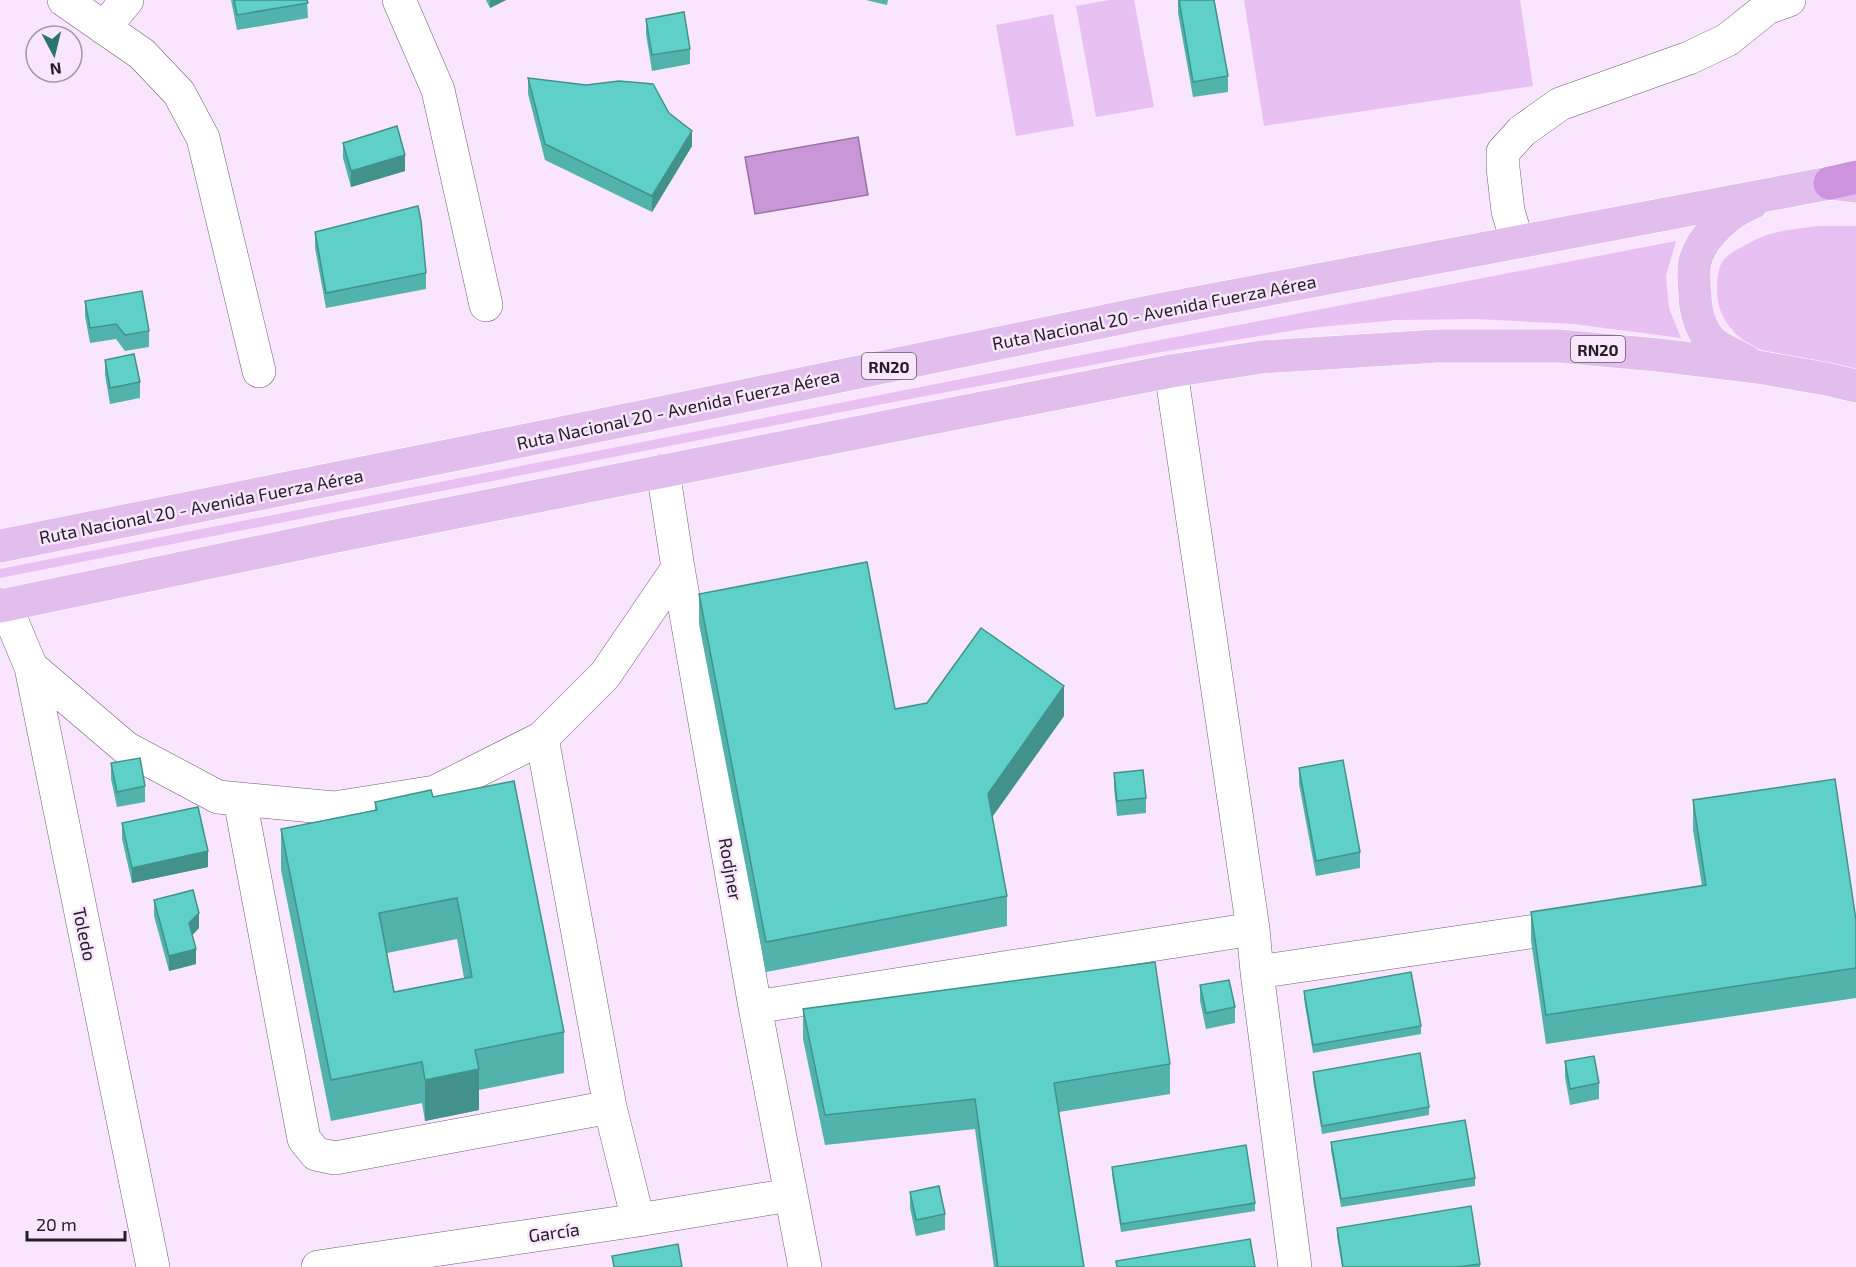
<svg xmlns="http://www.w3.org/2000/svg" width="1856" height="1267" font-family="'Exo 2',sans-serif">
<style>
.green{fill:#e6c1f1}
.water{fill:#c997d7;stroke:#9772a2;stroke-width:1.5}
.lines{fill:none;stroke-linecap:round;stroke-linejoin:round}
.minor-casing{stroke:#6d5d71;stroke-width:34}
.major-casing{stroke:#fff;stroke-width:34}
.highway-casing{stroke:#fff;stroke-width:34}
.minor{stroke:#fff;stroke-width:33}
.major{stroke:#e2beec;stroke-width:33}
.highway{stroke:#ce93df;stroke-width:33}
.wall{fill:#51b3ab;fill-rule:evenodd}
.shaded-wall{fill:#42928b}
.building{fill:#5ed0c7;stroke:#42928b;stroke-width:1.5;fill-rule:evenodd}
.labels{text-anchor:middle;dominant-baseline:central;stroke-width:5;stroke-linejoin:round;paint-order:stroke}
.shield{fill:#f9e6fe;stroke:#635966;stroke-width:1.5}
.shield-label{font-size:16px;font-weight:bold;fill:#231d25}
.street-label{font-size:18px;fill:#231d25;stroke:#f9e6fe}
</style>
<rect width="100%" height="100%" fill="#f9e6fe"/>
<!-- green -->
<path class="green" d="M1109,0H1134L1154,107L1096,117L1076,6Z
M1244,0H1520L1533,86L1264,126Z
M1053,14L1074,126L1016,136L996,25Z
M1818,226H1856V371C1825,365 1771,359 1746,342C1730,331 1718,314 1717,293C1717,283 1717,271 1722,262C1726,256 1734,251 1740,248C1768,231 1786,230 1818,226Z
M1676,241L1666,276L1669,308L1681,338L1574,324L1476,319L1397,320L1309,328L1161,352L867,407L0,578V569L1087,354Z"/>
<!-- water -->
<path class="water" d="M858,137L868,195L755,214L745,157Z"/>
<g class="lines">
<!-- minor casing -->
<g class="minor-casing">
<path id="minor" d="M64,0L142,54L179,93L203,138L259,371
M399,0L438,90L486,305
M104,28L127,0
M1517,241L1508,211L1503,168V152L1522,131L1560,104L1689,58L1727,40L1767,8L1789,0
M1171,371L1253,929L1257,972L1295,1267
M663,471L678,568L755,1007L805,1267
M5,605L31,667L153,1267
M31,667L126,748L218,797L334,808L435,792L542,738L605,675L678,568
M542,738L610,1107L638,1220
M240,800L304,1139L316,1154L335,1158L610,1107
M1257,972L1536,931
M755,1007L1253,929
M318,1267L638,1220L790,1195"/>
</g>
<!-- major casing -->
<g class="major-casing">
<path id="major" d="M1747,362C1736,355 1720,350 1711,341C1700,328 1695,310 1695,294C1694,284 1693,271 1695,261C1702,236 1729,212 1752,203
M0,546L646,416L1159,310L1830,183L1856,186
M0,606L336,536L916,421L1171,371L1262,357L1438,346H1558L1658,355L1758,367L1826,379L1856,386"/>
</g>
<!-- highway casing -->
<g class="highway-casing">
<path id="highway" d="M1830,183L1856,177"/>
</g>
<!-- minor -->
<use href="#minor" class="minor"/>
<!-- major -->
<use href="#major" class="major"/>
<!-- highway -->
<use href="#highway" class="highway"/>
</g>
<!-- wall -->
<path class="wall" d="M231,0H307L308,18L237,30Z
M486,0H506L490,8Z
M866,0H888L887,5Z
M1178,0L1228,76V92L1193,97L1178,13Z
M646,19L690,49V64L652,71L646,34Z
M528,78L586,85L669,113L692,146L652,212L545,160L528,94Z
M343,143L405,171L351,187L343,158Z
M315,232L426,273V289L326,308L315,248Z
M85,301L149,331V347L125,351L116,339L90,343L85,316Z
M105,360L140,382V398L110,404L105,375Z
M699,594L895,709L1064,716L992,817L1007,896V926L766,972L699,624Z
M111,763L145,786V802L117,807L111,779Z
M1299,768L1360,852V868L1316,876L1299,784Z
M1114,773L1146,798V813L1117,816L1114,788Z
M433,797L564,1032V1073L479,1090V1110L425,1121L422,1103L331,1121L281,870V829L375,810V802ZM457,939L464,978L394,992L387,953Z
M1693,800L1856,920V998L1546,1044L1531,941V912L1702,886L1693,830Z
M122,823L208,867L132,883L122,839Z
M154,900L199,928L192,935L196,964L169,971L154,916Z
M1200,985L1235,1007V1023L1206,1029L1200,1001Z
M1304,991L1421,1026V1034L1313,1053L1304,999Z
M803,1009L1170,1064V1094L1059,1112L1084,1267H994L975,1129L825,1145L803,1039Z
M1565,1061L1599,1083V1099L1570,1105L1565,1077Z
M1313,1072L1429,1107V1115L1322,1134L1313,1080Z
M1331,1142L1475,1178V1186L1341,1207L1331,1150Z
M1112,1167L1255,1203V1211L1121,1232L1112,1175Z
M910,1192L945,1214V1230L916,1236L910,1208Z
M1337,1228L1480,1264V1267H1342L1337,1236Z"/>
<!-- shaded-wall -->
<path class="shaded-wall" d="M490,0H506L490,8Z
M692,131V146L652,212V196Z
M405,155V171L351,187V171Z
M1064,686V716L988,823V794Z
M208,851V867L132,883V868Z
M199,913V928L189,939V923Z
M196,949V964L169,971V956Z
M479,1069V1110L425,1121V1080Z"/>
<!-- building -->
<path class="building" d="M234,0H307L308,3L237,15Z
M1179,0H1214L1228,76L1193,82Z
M684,12L690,49L652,55L646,19Z
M528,78L586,85L619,81L653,84L669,113L692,131L652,196L545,144Z
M397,126L405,155L351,171L343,143Z
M418,206L421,221L426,273L326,293L315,232Z
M142,291L149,331L125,335L116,324L90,328L85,301Z
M134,354L140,382L110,388L105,360Z
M867,562L895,709L927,703L981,628L1064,686L988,794L1007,896L766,942L699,594Z
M140,758L145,786L117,792L111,763Z
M1343,760L1360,852L1316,861L1299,768Z
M1143,770L1146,798L1117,801L1114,773Z
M1835,779L1856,920V968L1546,1015L1531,912L1706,885L1693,800Z
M514,781L564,1032L475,1050L479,1069L425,1080L422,1062L331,1080L281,829L377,810L375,802L431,790L433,797ZM457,898L472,977L394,992L379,913Z
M198,807L208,851L132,868L122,823Z
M193,890L199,913L189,923L196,949L169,956L154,900Z
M1155,962L1170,1064L1054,1083L1084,1267H998L975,1099L825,1115L803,1009Z
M1411,972L1421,1026L1313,1045L1304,991Z
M1229,980L1235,1007L1206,1013L1200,985Z
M1420,1053L1429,1107L1322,1126L1313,1072Z
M1594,1056L1599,1083L1570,1089L1565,1061Z
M1465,1120L1475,1178L1341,1199L1331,1142Z
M1246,1145L1255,1203L1121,1224L1112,1167Z
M939,1186L945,1214L916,1220L910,1192Z
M1471,1206L1480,1264L1458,1267H1343L1337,1228Z
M1250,1239L1255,1267H1117L1116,1261Z
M678,1244L682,1267H614L612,1256Z"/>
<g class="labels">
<!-- shield labels -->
<g class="shield">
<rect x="1571" y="336" width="54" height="26" rx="4.5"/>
<rect x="862" y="353" width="54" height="26" rx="4.5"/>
</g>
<g class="shield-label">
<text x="1598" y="349">RN20</text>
<text x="889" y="366">RN20</text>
</g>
<!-- street labels -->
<g class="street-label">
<text transform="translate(1154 312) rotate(-11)">Ruta Nacional 20 - Avenida Fuerza Aérea</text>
<text transform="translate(678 409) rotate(-12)">Ruta Nacional 20 - Avenida Fuerza Aérea</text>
<text transform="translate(201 506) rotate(-11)">Ruta Nacional 20 - Avenida Fuerza Aérea</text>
<text transform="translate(731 869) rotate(80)">Rodjner</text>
<text transform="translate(85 934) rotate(78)">Toledo</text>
<text transform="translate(554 1232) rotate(-8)">García</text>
</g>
</g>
<!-- north arrow -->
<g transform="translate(54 54) rotate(173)"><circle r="28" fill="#f9e6fe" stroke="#a396a7" stroke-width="1.5"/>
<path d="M0-4.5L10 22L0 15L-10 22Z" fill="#2c746f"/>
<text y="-9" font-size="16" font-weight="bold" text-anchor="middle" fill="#231d25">N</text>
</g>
<!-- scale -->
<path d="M27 1231v9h98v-9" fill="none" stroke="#231d25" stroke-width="3"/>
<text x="36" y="1231" font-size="18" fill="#231d25" stroke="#f9e6fe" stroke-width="4.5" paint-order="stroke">20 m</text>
</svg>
